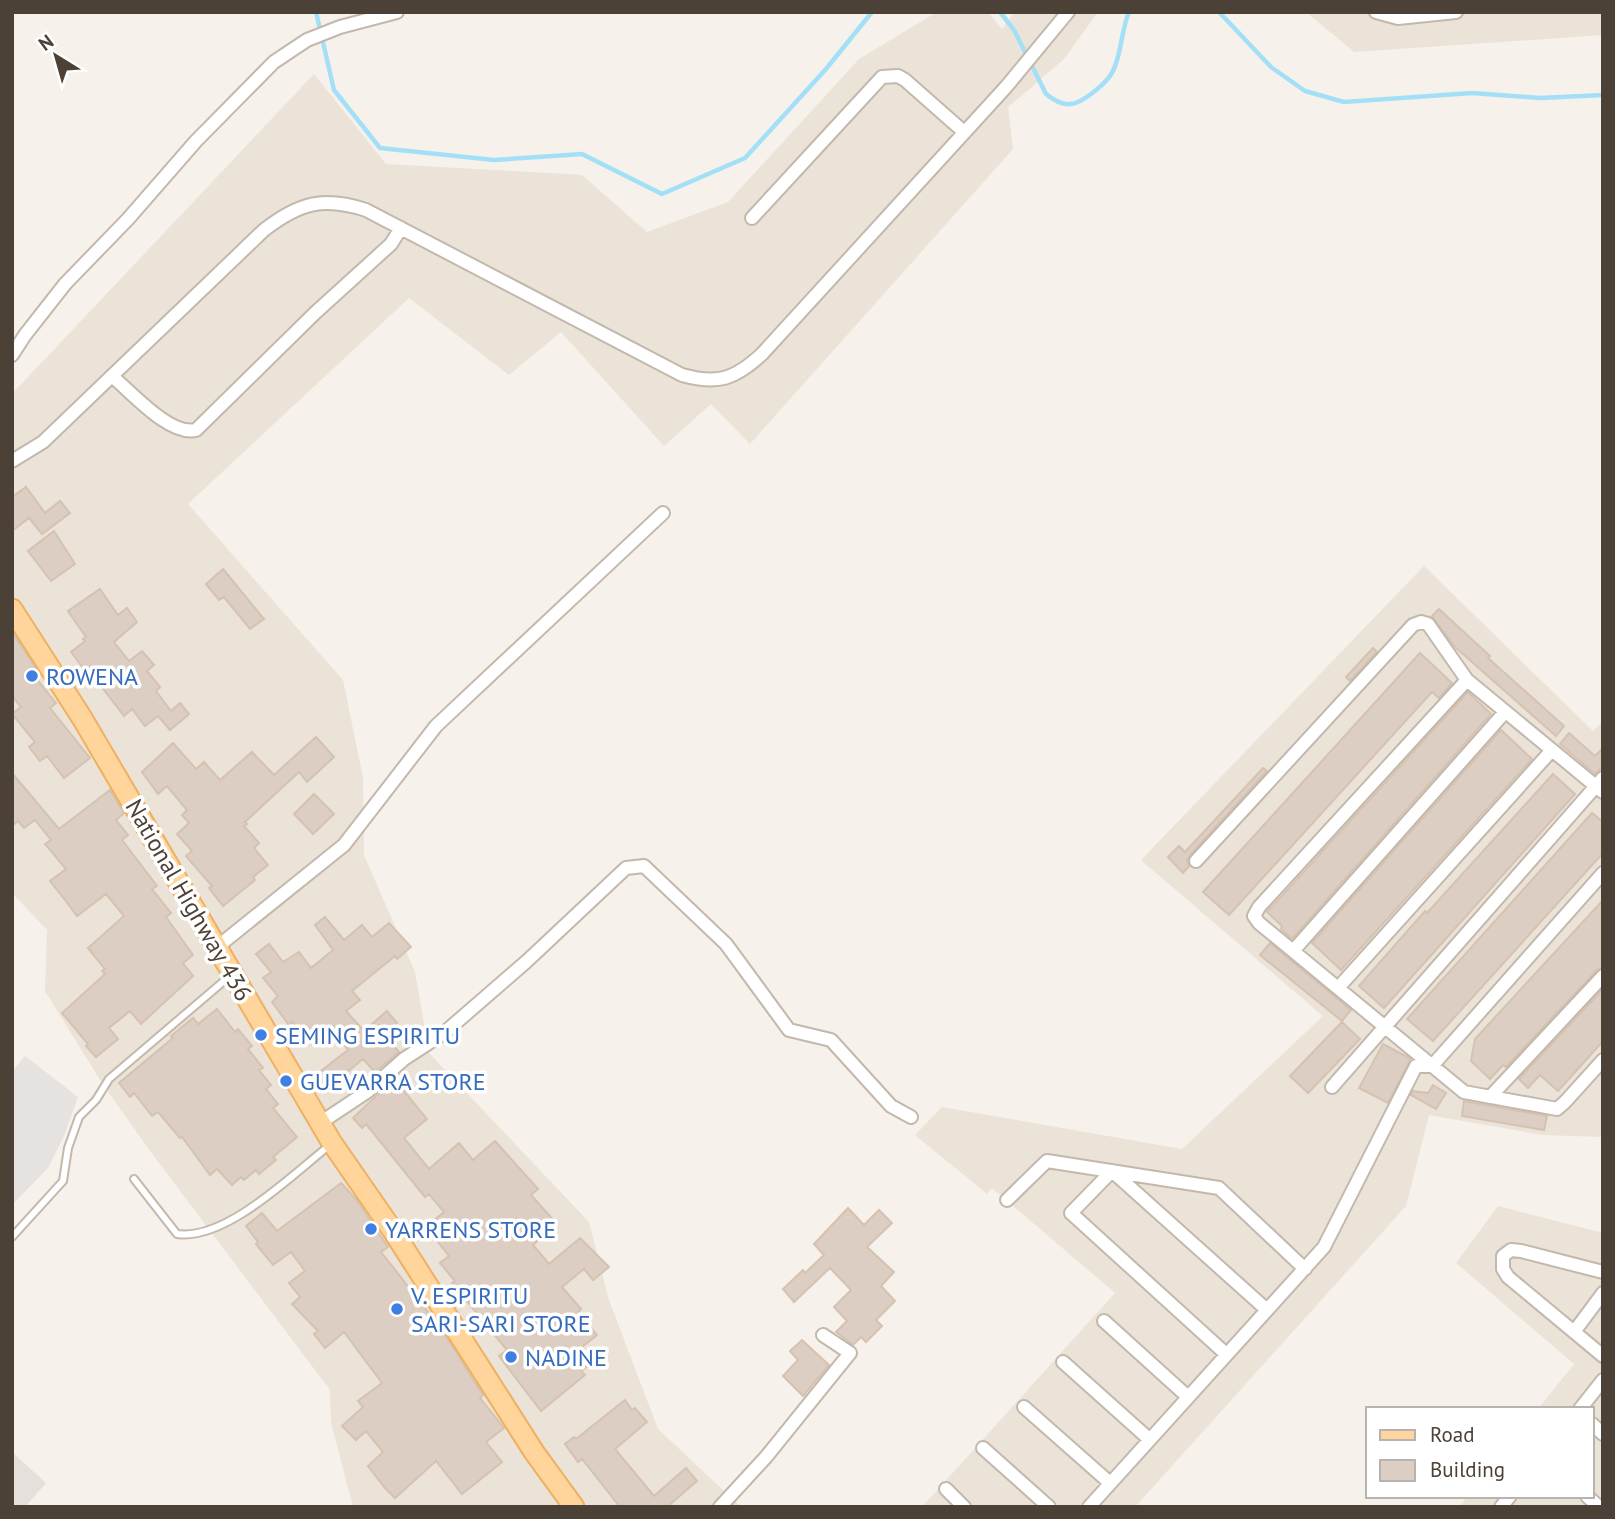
<svg xmlns="http://www.w3.org/2000/svg" width="1615" height="1519" font-family="'PT Sans',sans-serif">
<style>
.residential{fill:#ebe2d8}
.industrial{fill:#e6e0dc}
.parking{fill:#e5e2df}
.lines{fill:none;stroke-linecap:round;stroke-linejoin:round}
.stream{stroke:#a3e0f7;stroke-width:4.5}
.building{fill:#dccec2;stroke:#d5c2b1;stroke-width:2}
.lane-casing{stroke:#c3b8ac;stroke-width:10}
.street-casing{stroke:#c3b8ac;stroke-width:16}
.primary-casing{stroke:#efb060;stroke-width:23}
.lane{stroke:#fff;stroke-width:6}
.street{stroke:#fff;stroke-width:12}
.primary{stroke:#ffd59b;stroke-width:19}
.shop-dot{fill:#3f7fe0;stroke:#fff;stroke-width:2.5}
.labels{text-anchor:middle;dominant-baseline:central;stroke-width:7;stroke-linejoin:round;paint-order:stroke}
.shop-label{font-size:24px;fill:#366cbe;stroke:#fff;text-anchor:start}
.street-label{font-size:24px;fill:#4c4137;stroke:#fff}
</style>
<rect width="100%" height="100%" fill="#f6f1eb"/>
<!-- residential -->
<path class="residential" d="M937,12H988L1002,29L1015,12H1098L1064,59L1008,107L1013,149L750,444L711,404L664,446L561,332L509,375L409,298L188,504L343,680L363,778L364,855L415,972L429,1053L589,1222L609,1300L658,1429L741,1507H353L331,1422L330,1390L150,1151L102,1083L45,991L47,930L12,893V394L314,74L386,164L582,175L647,232L728,202L859,59Z
M1306,12H1603V35L1354,52Z
M1424,566L1593,731L1603,721V1137L1543,1135L1429,1115L1406,1206L1135,1507H922L1115,1293L992,1188L987,1194L915,1135L942,1107L1182,1149L1323,1016L1141,860Z
M1498,1206L1603,1233V1507H1459L1468,1496H1592V1409H1538L1574,1364L1456,1263Z"/>
<!-- industrial -->
<path class="industrial" d="M12,1452L46,1483L25,1507H12Z"/>
<!-- parking -->
<path class="parking" d="M25,1056L78,1097L64,1136L48,1168L12,1205V1072Z"/>
<g class="lines">
<!-- stream -->
<path class="stream" d="M316,12L334,90L380,148L494,160L582,154L662,194L745,158L826,69L872,12
M1000,12L1014,30L1046,94C1052,99 1062,105 1071,104C1083,103 1108,82 1113,71C1122,52 1121,31 1129,12
M1219,12L1271,67L1305,91L1344,102L1472,93L1540,98L1603,95"/>
</g>
<!-- building -->
<path class="building" d="M26,487L45,513L60,501L70,513L42,534L29,518L12,531V497Z
M54,531L75,564L51,581L28,551Z
M223,569L264,619L250,629L224,597L219,600L206,584Z
M100,589L118,615L127,608L137,622L114,642L129,661L142,651L154,665L147,671L160,687L156,691L171,711L180,703L189,714L170,730L158,716L145,726L132,709L124,716L87,668L84,669L71,652L85,641L83,639L86,637L68,611Z
M1439,609L1490,656L1488,658L1564,726L1556,736L1455,647L1432,616Z
M12,632L36,668L31,672L56,703L50,708L90,758L64,778L47,756L40,761L29,747L35,742L12,714L21,707L12,696Z
M1373,648L1377,652L1350,681L1346,677Z
M1420,653L1452,683L1439,698L1432,692L1229,915L1203,892Z
M1468,692L1491,714L1292,939L1281,929L1282,926L1267,912Z
M1501,730L1532,759L1341,970L1312,943Z
M1569,733L1595,756L1603,748V766L1595,774L1560,744Z
M316,737L334,757L307,782L299,772L245,822L247,824L244,826L259,843L254,848L268,865L253,877L255,880L223,906L209,888L212,886L186,856L192,851L177,834L189,823L182,815L187,810L167,786L158,794L142,772L173,743L196,769L204,762L220,780L252,752L274,775Z
M1263,768L1267,771L1190,855L1187,860L1189,866L1183,873L1168,857L1179,846L1185,852Z
M12,773L59,829L110,790L124,813L116,820L128,835L122,840L157,886L152,889L171,913L166,917L193,955L183,963L193,976L141,1024L130,1011L109,1028L118,1039L96,1057L86,1046L88,1044L62,1013L105,974L102,971L105,969L88,948L124,916L106,894L77,916L65,900L50,881L66,869L45,844L51,840L35,820L24,828L18,821L12,826Z
M1553,774L1575,794L1384,1008L1359,986L1425,911L1427,913Z
M314,794L334,814L313,834L294,814Z
M1592,813L1603,822V853L1433,1041L1407,1019Z
M1603,900V967L1597,970L1506,1067L1503,1065L1490,1079L1471,1061L1475,1039Z
M325,917L344,940L362,925L372,937L389,923L411,947L397,959L395,956L352,991L360,1000L346,1011L364,1031L387,1011L397,1023L384,1035L399,1052L375,1072L363,1059L335,1082L333,1080L325,1085L317,1074L348,1050L346,1047L330,1028L312,1043L292,1022L289,1025L272,1002L278,996L263,978L271,972L256,954L269,944L283,962L299,952L311,968L333,950L315,925Z
M1270,943L1351,1010L1342,1021L1260,955Z
M1603,989V1041L1558,1091L1540,1075L1528,1088L1519,1079Z
M217,1009L235,1032L238,1029L252,1046L248,1049L263,1068L259,1070L271,1085L266,1089L278,1104L273,1108L297,1137L273,1157L276,1160L259,1174L256,1170L244,1180L241,1177L232,1185L217,1169L210,1175L182,1137L180,1138L158,1112L152,1116L134,1093L130,1097L119,1083L173,1038L171,1036L193,1018L198,1024Z
M1342,1022L1360,1039L1308,1093L1290,1076Z
M1383,1044L1411,1059L1388,1103L1359,1088Z
M394,1079L427,1119L404,1138L429,1169L459,1143L473,1160L495,1141L538,1189L531,1195L557,1224L533,1245L549,1264L580,1238L609,1267L593,1280L584,1269L562,1287L581,1309L578,1312L597,1335L582,1347L594,1362L581,1371L585,1375L541,1411L499,1356L507,1350L452,1283L455,1281L440,1263L449,1256L426,1227L444,1212L429,1194L425,1197L366,1124L362,1128L353,1118Z
M1433,1085L1446,1093L1436,1109L1411,1095L1413,1091L1428,1093Z
M1464,1101L1547,1116L1544,1130L1462,1116Z
M341,1183L356,1199L388,1247L381,1252L440,1327L483,1395L480,1398L504,1428L486,1442L502,1462L462,1494L436,1461L395,1498L385,1488L368,1466L383,1452L366,1431L356,1440L342,1426L363,1407L358,1401L382,1383L344,1332L325,1348L314,1334L318,1331L292,1304L300,1297L289,1283L305,1271L291,1252L273,1265L256,1244L258,1242L246,1226L262,1213L277,1231Z
M848,1208L864,1225L879,1210L892,1223L867,1247L894,1272L881,1286L895,1301L876,1320L882,1326L866,1342L861,1337L853,1345L836,1332L847,1321L834,1307L851,1290L830,1268L794,1302L783,1289L803,1270L805,1273L824,1255L814,1244Z
M802,1340L829,1365L803,1396L783,1376L798,1360L790,1351Z
M625,1400L632,1410L635,1408L647,1422L615,1449L654,1496L686,1468L697,1481L667,1507H620L582,1459L578,1462L565,1444L574,1437L576,1439Z"/>
<g class="lines">
<!-- lane casing -->
<g class="lane-casing">
<path id="lane" d="M134,1179L177,1234C226,1241 293,1174 330,1145
M12,1237L63,1181L68,1148L79,1117L96,1100L109,1079L231,975"/>
</g>
<!-- street casing -->
<g class="street-casing">
<path id="street" d="M1376,12L1398,18L1456,12
M752,218L882,77L898,76L905,80L964,132
M12,355L25,335L65,284L128,219L196,141L274,62L307,40L340,27L397,12
M113,377C133,394 170,436 196,430L315,313L391,244L401,228
M12,461L43,442L264,230C299,203 323,196 366,210L682,375C718,385 735,379 762,354L1006,87L1068,12
M1467,680L1259,907L1254,916L1259,923L1464,1092L1557,1109L1565,1102L1603,1060
M1196,861L1413,625L1421,622L1428,624L1467,680L1603,792
M216,948L344,845L436,726L663,513
M1293,951L1505,712
M1338,988L1552,750
M1332,1087L1603,778
M1490,1097L1603,976
M320,1123L368,1091L404,1059L444,1033L527,961L626,868L644,866L726,944L789,1030L831,1040L891,1106L911,1117
M1007,1200L1047,1161L1219,1188L1305,1269
M1603,1272L1521,1251L1511,1250L1503,1256V1269L1508,1277L1603,1356
M1104,1321L1188,1397
M1574,1332L1603,1293
M1226,1354L1071,1213L1112,1171L1267,1310
M1063,1362L1149,1439
M1024,1407L1110,1483
M1580,1409L1603,1380
M1592,1424L1603,1434
M983,1448L1049,1507
M946,1489L964,1507
M1587,1496L1599,1507
M720,1507L766,1457L850,1353L823,1335
M1089,1507L1324,1247L1416,1066H1432L1603,873
M1501,1507L1510,1496"/>
</g>
<!-- primary casing -->
<g class="primary-casing">
<path id="primary" d="M12,609L82,718L332,1143L393,1231L534,1452L574,1507"/>
</g>
<!-- lane -->
<use href="#lane" class="lane"/>
<!-- street -->
<use href="#street" class="street"/>
<!-- primary -->
<use href="#primary" class="primary"/>
</g>
<!-- markers -->
<g class="shop-dot">
<circle cx="32" cy="676" r="7"/>
<circle cx="261" cy="1035" r="7"/>
<circle cx="286" cy="1081" r="7"/>
<circle cx="371" cy="1229" r="7"/>
<circle cx="397" cy="1309" r="7"/>
<circle cx="511" cy="1357" r="7"/>
</g>
<g class="labels">
<!-- shop labels -->
<g class="shop-label">
<text x="46" y="676">ROWENA</text>
<text x="275" y="1035">SEMING ESPIRITU</text>
<text x="300" y="1081">GUEVARRA STORE</text>
<text x="385" y="1229">YARRENS STORE</text>
<text x="411" y="1295">V. ESPIRITU<tspan x="411" dy="28">SARI-SARI STORE</tspan></text>
<text x="525" y="1357">NADINE</text>
</g>
<!-- street labels -->
<g class="street-label">
<text transform="translate(189 900) rotate(60)">National Highway 436</text>
</g>
</g>
<!-- border -->
<rect width="1615" height="1519" fill="none" stroke="#4c4137" stroke-width="28"/>
<!-- legend -->
<rect x="1366" y="1407" width="228" height="91" fill="#ffffff" stroke="#b7b3af" stroke-width="2"/>
<rect x="1380" y="1430" width="35" height="10" fill="#ffd59b" stroke="#b7b3af" stroke-width="2"/>
<text x="1430" y="1442" font-size="21" fill="#4c4137">Road</text>
<rect x="1380" y="1460" width="35" height="21" fill="#dccec2" stroke="#b7b3af" stroke-width="2"/>
<text x="1430" y="1477" font-size="21" fill="#4c4137">Building</text>
<!-- north arrow -->
<g transform="translate(56 56) rotate(323)" stroke="#ffffff" stroke-width="5" paint-order="stroke">
<path d="M0-5L12 26L0 18L-12 26Z" fill="#4c4137"/>
<text y="-10" font-size="19" font-weight="bold" text-anchor="middle" fill="#4c4137">N</text>
</g>
</svg>
